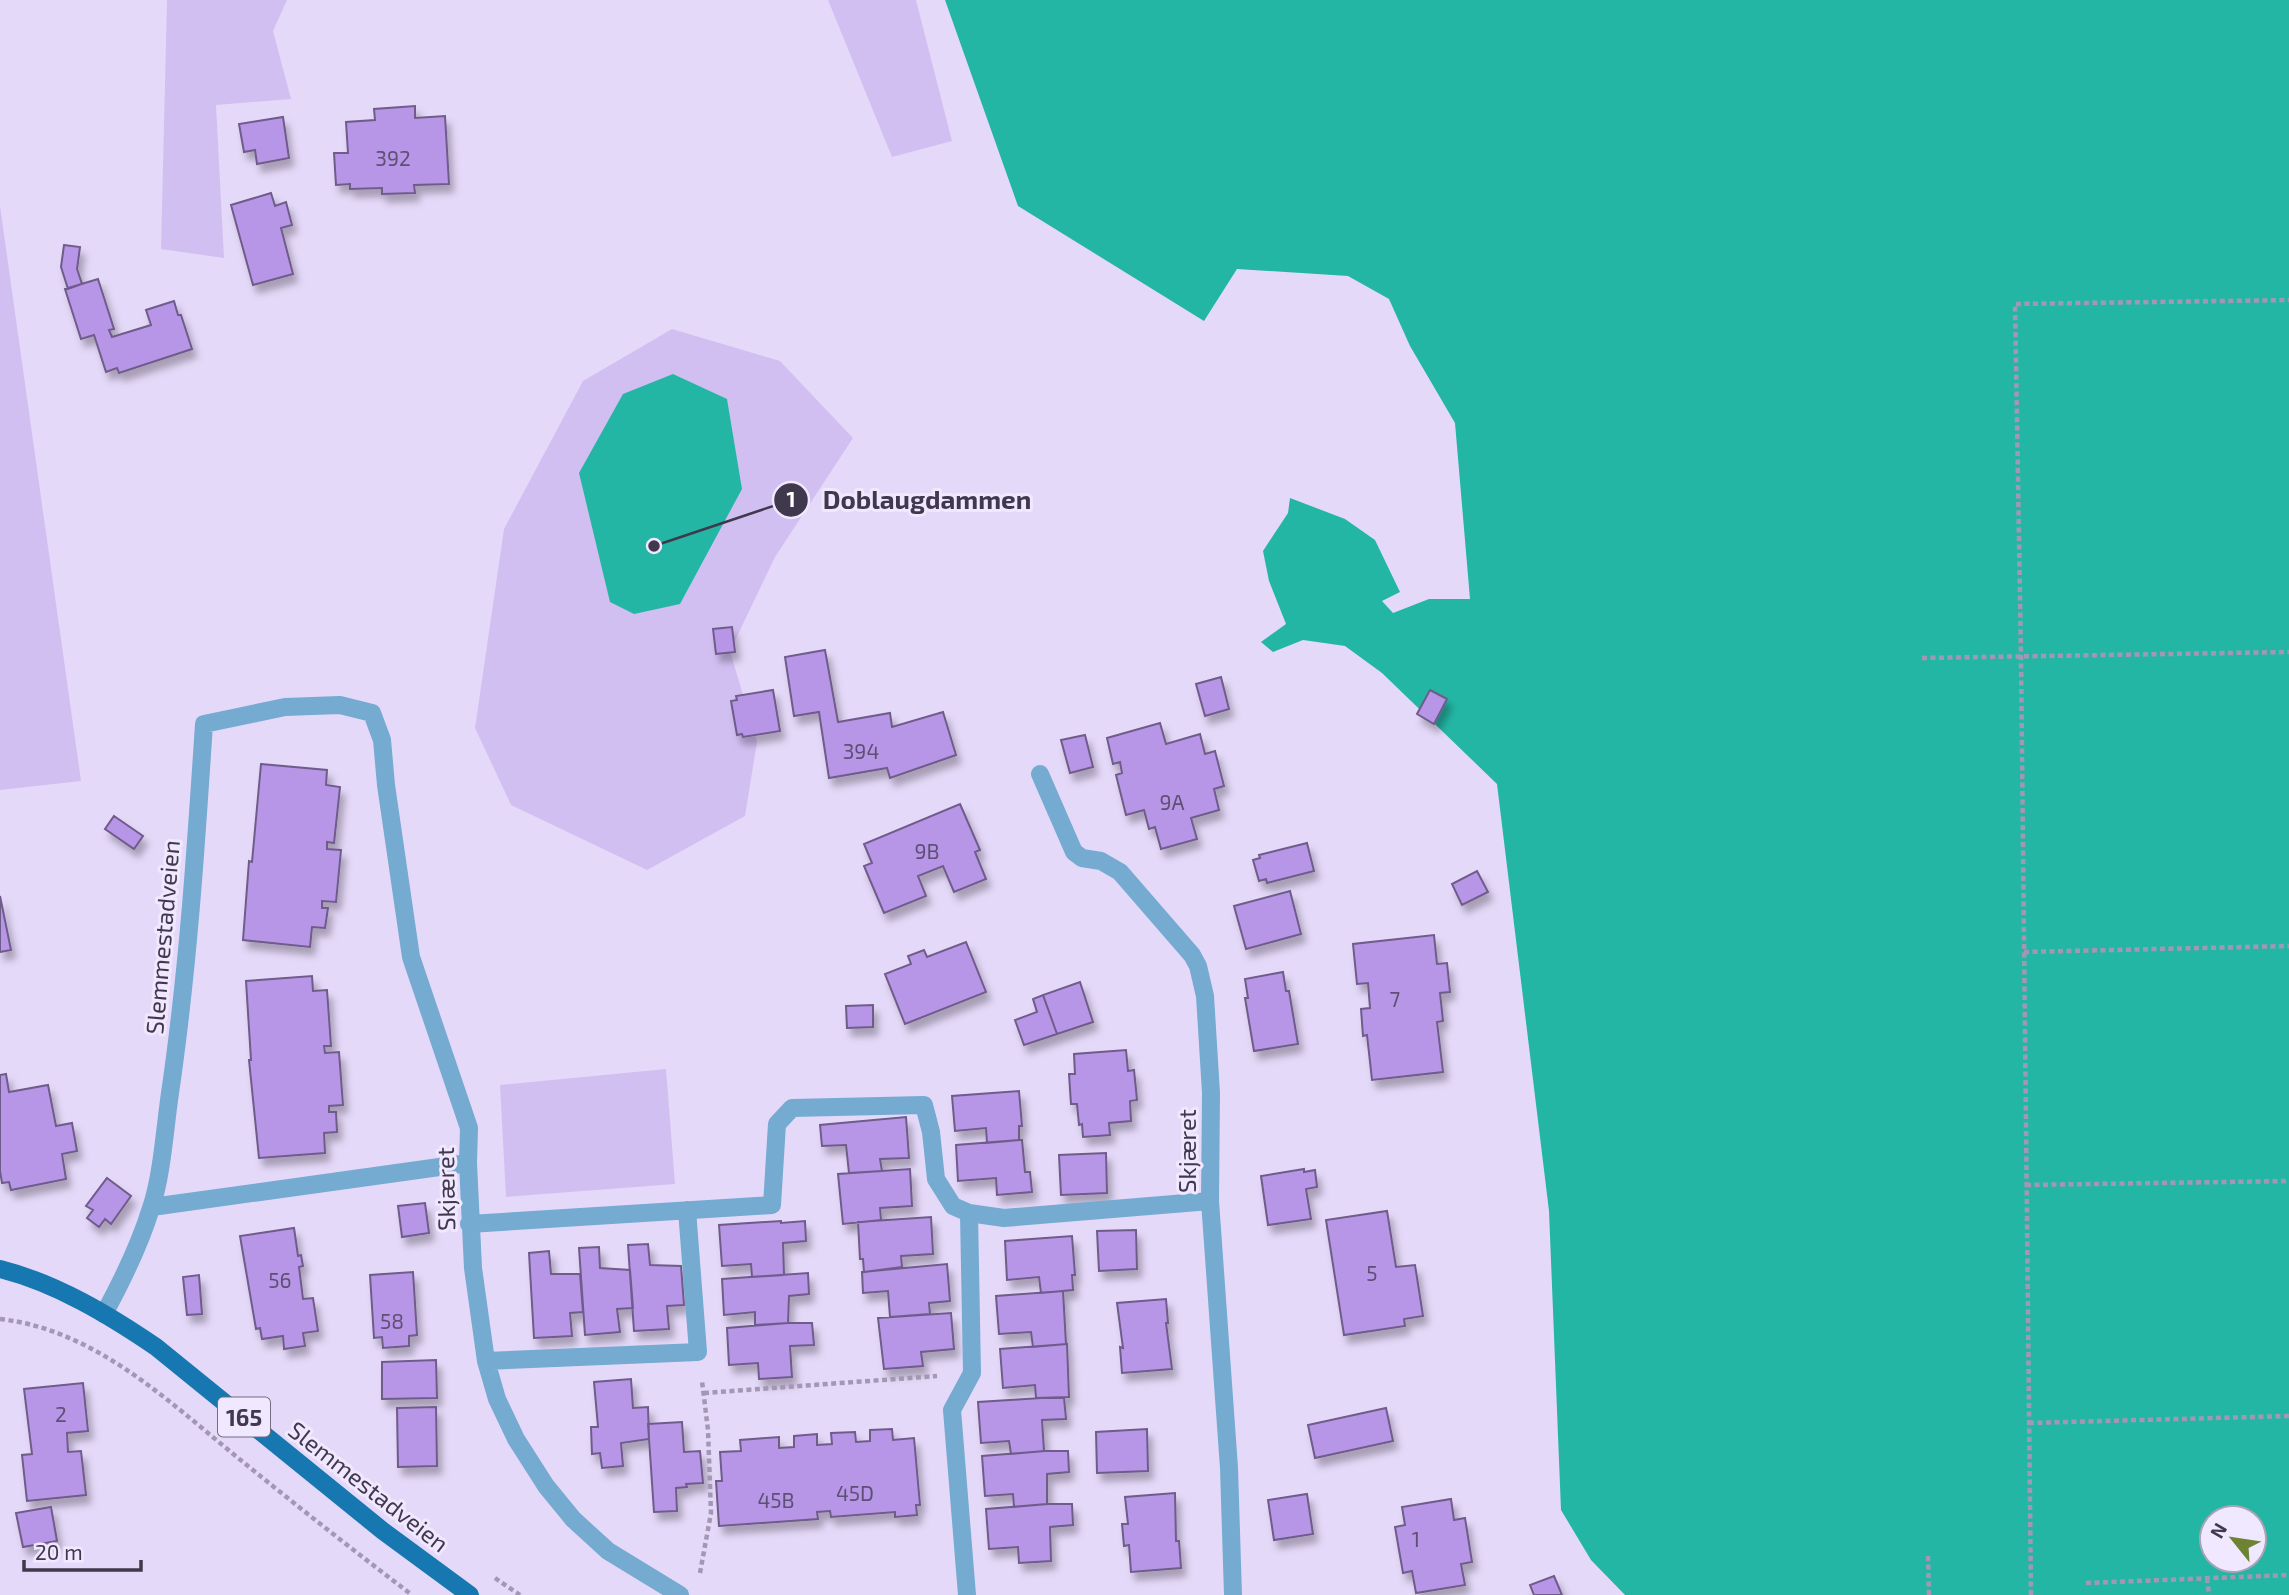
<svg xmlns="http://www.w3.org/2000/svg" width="2289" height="1595" font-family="'Exo 2',sans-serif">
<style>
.green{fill:#d2bff2}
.water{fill:#24b6a4;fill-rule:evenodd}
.building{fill:#b796e7;stroke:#6f5c8b;stroke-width:2;filter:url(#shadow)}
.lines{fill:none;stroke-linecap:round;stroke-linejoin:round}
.path{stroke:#a398b4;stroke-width:4.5;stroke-dasharray:5 3.5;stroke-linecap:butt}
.minor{stroke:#75aad1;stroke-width:18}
.major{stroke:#1777b0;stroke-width:18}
.labels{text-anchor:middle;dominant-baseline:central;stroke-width:6;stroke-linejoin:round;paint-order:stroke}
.number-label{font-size:21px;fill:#5e5074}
.shield{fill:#f0e8fe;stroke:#756d82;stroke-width:2}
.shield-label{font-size:23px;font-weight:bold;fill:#40384d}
.street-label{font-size:24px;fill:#40384d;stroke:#f0e8fe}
.leader{fill:none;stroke:#40384d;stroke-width:2.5}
.callout-dot{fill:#40384d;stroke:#f0e8fe;stroke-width:2.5}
.mark-label{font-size:21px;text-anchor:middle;font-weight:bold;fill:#fff}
.callout-label{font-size:26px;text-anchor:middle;font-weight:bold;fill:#40384d;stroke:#f0e8fe;stroke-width:6;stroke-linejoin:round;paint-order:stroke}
</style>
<defs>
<filter id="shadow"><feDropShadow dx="4.5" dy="8" stdDeviation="3.5" flood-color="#0004"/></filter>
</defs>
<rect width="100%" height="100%" fill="#e5d9f9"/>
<!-- green -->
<path class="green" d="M167,0H287L273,31L291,99L216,105L224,258L161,249Z
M828,0H916L952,141L892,157Z
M0,206L81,781L0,790Z
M672,329L780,361L853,438L775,557L730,651L757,742L745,816L647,870L511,805L475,728L504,529L583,381Z
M666,1069L675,1184L506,1197L500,1085Z"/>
<!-- water -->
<path class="water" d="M945,0H2289V1595H1625L1591,1560L1561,1510L1549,1211L1497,784L1382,673L1345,646L1303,640L1273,652L1261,642L1286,624L1269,581L1263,551L1288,513L1290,498L1345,519L1375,540L1400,592L1382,601L1393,613L1429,599H1470L1455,423L1410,346L1389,299L1348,276L1237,269L1204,321L1018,206ZM2212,1518H2254V1560H2212Z
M673,374L727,399L742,489L680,604L634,614L610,602L579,473L623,394Z"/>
<!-- building -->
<path class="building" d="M415,106V118L445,116L449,184L414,185L415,193L382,194V188L350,189V184L336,185L334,153H348L346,122L375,120L374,109Z
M283,117L289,158L257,164L255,150L244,152L239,124Z
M271,193L275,206L286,202L292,225L281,228L293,274L253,285L231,205Z
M64,245L80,247L77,269L82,284L68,289L61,267Z
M98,279L114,329L109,330L112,337L151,325L146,310L174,301L178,315H181L192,349L119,373L117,368L106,372L94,335L81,339L65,289Z
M732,627L735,652L716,654L713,629Z
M825,650L838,722L890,713L892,727L943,712L956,755L890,778L887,768L829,778L819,712L794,716L785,657Z
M1221,677L1229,709L1205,716L1196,684Z
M773,690L780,731L743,737L742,734L737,735L731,701L737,700L736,696Z
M1430,690L1447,699L1434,724L1417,714Z
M1160,723L1166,744L1200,734L1205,754L1215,751L1224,786L1214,789L1219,810L1191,818L1197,839L1161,849L1155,827L1149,829L1144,810L1126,815L1116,775L1122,773L1120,762L1113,764L1107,738Z
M1085,735L1093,767L1070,773L1061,740Z
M261,764L327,770L326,785L340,787L334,843L327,842V849L341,850L336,902L322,901V908H328L325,928L312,927L310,947L243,940L249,861L252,862Z
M960,804L980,850L975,852L986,879L954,892L943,866L918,876L926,896L884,913L864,866L872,863L864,844Z
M114,816L143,836L134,849L105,829Z
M1307,843L1314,871L1267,883L1266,879L1259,881L1253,860L1260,858L1259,855Z
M1477,871L1488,892L1462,905L1452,884Z
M1290,891L1301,934L1246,949L1234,906Z
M0,896L11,950L0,952Z
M1434,935L1437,964L1447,963L1450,992L1440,993L1443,1021L1437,1022L1443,1072L1372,1080L1367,1035L1363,1036L1361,1009L1370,1008L1368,983L1357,984L1353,944Z
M966,942L986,992L905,1024L885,974L911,964L908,956L924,950L927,957Z
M1283,972L1286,991H1289L1298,1044L1254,1051L1245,998H1248L1245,979Z
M312,976L313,991L327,990L331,1046H324L325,1053L339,1052L343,1105L329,1106V1112H336L337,1132L324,1133L325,1153L259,1158L249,1060H251L246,981Z
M1080,982L1093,1022L1057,1034L1043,995Z
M1043,995L1057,1034L1024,1045L1015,1020L1037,1012L1033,999Z
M873,1005V1027L847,1028L846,1006Z
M1126,1050L1128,1071L1134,1070L1137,1100L1130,1101L1131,1121L1109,1123L1110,1135L1083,1137L1082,1124L1079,1125L1077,1104H1071L1069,1074H1075L1074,1054Z
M6,1074L9,1092L48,1085L56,1126L72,1123L77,1151L62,1154L66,1179L11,1190L9,1182L2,1183L0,1171V1075Z
M1019,1091L1022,1126H1019V1140L987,1143L986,1128L955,1131L952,1096Z
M906,1117L909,1158L880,1159L882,1171L849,1173L846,1145L822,1146L820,1125Z
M1019,1140H1022L1025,1172H1030L1032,1192L997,1195L996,1178L958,1181L956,1145Z
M1106,1153L1107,1193L1061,1195L1059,1155Z
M910,1169L912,1206L880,1208L881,1220L843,1224L838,1174Z
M1304,1169V1172L1315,1170L1317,1187L1306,1189L1311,1219L1268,1225L1261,1176Z
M107,1178L131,1196L111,1224L105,1219L99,1227L87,1218L93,1210L86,1206Z
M425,1203L429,1233L402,1237L398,1206Z
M1387,1211L1396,1267L1415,1265L1423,1316L1404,1319L1405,1326L1344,1335L1326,1220Z
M931,1217L933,1254L901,1256L902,1267L864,1272L863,1259H860L858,1222Z
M781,1221V1223L805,1221L806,1241L783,1243L784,1275L752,1277L751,1264L722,1266L719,1225Z
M294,1228L298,1256L301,1255L303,1266L299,1267L303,1299L313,1298L318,1331L303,1333L305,1346L284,1349L283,1336L262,1339L260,1328L256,1329L240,1236Z
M1136,1230L1137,1269L1099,1271L1097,1231Z
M1072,1236L1075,1275H1072L1073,1290L1041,1293L1039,1277L1007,1280L1005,1241Z
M648,1244L650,1265L681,1266L684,1305L667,1306L669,1329L634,1331L628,1245Z
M599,1247L600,1268L630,1270L633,1308L617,1309L620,1332L585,1335L579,1248Z
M549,1251L551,1274H580L583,1312L570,1313L572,1336L534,1338L529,1253Z
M947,1264L950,1301L929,1303L930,1314L890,1317L888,1291L863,1293L862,1272Z
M413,1272L417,1335L409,1336V1346L383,1348L382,1337L374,1338L370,1275Z
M808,1273L809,1294L789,1296L788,1323L755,1325V1312L724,1315L722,1279Z
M199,1275L202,1314L187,1315L183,1277Z
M1063,1291L1066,1344L1033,1347L1031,1332L999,1334L996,1296Z
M1166,1299L1168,1323H1166L1172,1369L1122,1373L1120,1347L1123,1348L1117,1303Z
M951,1313L954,1349L921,1352L923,1366L884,1369L878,1318Z
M788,1323H812L814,1345L790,1346L792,1377L759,1379L758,1363L729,1365L727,1328Z
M1067,1344L1069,1397L1036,1398L1035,1385L1003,1388L1000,1349Z
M436,1360L437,1398L382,1399V1362Z
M631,1379L633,1408L648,1407L649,1439L621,1443L623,1466L602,1468L600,1453L592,1454L591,1427H598L594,1382Z
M83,1383L88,1431L67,1433L68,1452L81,1451L86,1495L27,1501L22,1455L32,1454L24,1389Z
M1041,1398H1064L1066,1419L1042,1420L1044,1451L1011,1454L1009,1441L981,1443L978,1402Z
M436,1407L437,1466L398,1467L397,1408Z
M1386,1408L1393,1441L1315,1458L1308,1425Z
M682,1422L684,1452L700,1451L703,1483L686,1484L687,1487L676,1488L677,1511L654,1512L648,1424Z
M892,1429L893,1440L914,1438L920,1505H916L917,1515L895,1517V1512L831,1517L830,1511L817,1512L818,1519L719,1526L716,1481H722L720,1452L741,1451L740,1440L779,1437V1448L794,1447V1436L817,1434V1445L832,1444L831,1433L855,1432L856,1442L870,1441V1430Z
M1147,1429L1148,1471L1097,1473L1096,1432Z
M1045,1451H1068L1069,1472L1047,1474V1504L1014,1507L1013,1494L985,1496L982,1456Z
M1175,1493L1176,1541H1179L1181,1568L1131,1572L1129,1545L1124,1546L1122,1524H1128L1125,1497Z
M1307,1494L1313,1534L1274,1540L1268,1500Z
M1451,1499L1454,1520L1465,1518L1472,1562L1461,1564L1465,1585L1416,1593L1412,1571L1403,1573L1395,1527L1405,1525L1402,1507Z
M1047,1504H1072L1073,1525L1050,1527L1051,1561L1019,1563L1018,1547L989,1549L986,1509Z
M51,1507L57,1541L23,1547L16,1513Z
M1554,1576L1562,1595H1534L1530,1585Z"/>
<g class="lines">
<!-- path -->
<path class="path" d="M1922,658L2289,652
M2024,952L2289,946
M2026,1185L2289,1181
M0,1319C99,1330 174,1407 248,1466C302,1510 357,1553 412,1595
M704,1393L937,1376
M2029,1423L2289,1416
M1928,1556L1929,1595
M700,1573L711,1513L708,1430L702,1381
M495,1578L520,1595
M2207,1578L2209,1595
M2086,1583L2289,1575
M2031,1595L2021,657L2015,304L2289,300"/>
<!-- minor -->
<path class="minor" d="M1040,774L1074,852L1082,858L1101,861L1120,872L1192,955L1198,966L1205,996L1211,1093L1210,1201L1229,1468L1233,1595
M152,1207L468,1163
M469,1224L772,1205L777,1124L792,1108L924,1105L931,1132L936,1179L953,1206L969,1213L1004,1218L1210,1201
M104,1314C122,1281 140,1244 151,1208C162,1176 165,1127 170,1093C188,970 196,847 204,724L285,707L340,705L372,713L382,740L386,785L411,957L469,1128L468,1163L473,1268L486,1361L497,1399L516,1439L546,1486L573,1519L608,1551L680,1595
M486,1361L698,1352L687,1210
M967,1595L952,1410L972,1373L969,1213"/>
<!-- major -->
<path class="major" d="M0,1269C56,1283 109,1315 156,1347L383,1531L470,1595"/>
</g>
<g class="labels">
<!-- number labels -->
<g class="number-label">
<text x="393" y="157">392</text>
<text x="861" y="750">394</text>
<text x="1172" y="801">9A</text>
<text x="927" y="850">9B</text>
<text x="1395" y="998">7</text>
<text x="1372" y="1272">5</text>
<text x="280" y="1279">56</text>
<text x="392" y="1320">58</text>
<text x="61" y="1413">2</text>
<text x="855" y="1492">45D</text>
<text x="776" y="1499">45B</text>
<text x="1416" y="1538">1</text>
</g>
<!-- shield labels -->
<rect class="shield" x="218" y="1397.5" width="52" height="39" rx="5"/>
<g class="shield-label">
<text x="244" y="1417">165</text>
</g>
<!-- street labels -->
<g class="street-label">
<text transform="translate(162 937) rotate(-85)">Slemmestadveien</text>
<text transform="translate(1186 1151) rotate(-90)">Skjæret</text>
<text transform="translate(445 1189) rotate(-91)">Skjæret</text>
<text transform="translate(369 1486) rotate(38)">Slemmestadveien</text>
</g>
</g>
<!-- callouts -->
<path class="leader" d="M654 546L791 500"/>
<g class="callout-dot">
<circle cx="654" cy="546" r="7"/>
<circle cx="791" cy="500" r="18"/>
</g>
<g class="mark-label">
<text x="791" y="507">1</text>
</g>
<g class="callout-label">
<text x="927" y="509">Doblaugdammen</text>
</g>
<!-- north arrow -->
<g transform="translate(2233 1539) rotate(300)"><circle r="33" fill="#f0e8fe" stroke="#aaa2b7" stroke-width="2"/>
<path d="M0-5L12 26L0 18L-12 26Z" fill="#6e8233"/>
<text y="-10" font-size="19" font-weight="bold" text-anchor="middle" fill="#40384d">N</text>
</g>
<!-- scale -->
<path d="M24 1560v10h117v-10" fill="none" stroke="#40384d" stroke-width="3.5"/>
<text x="35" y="1560" font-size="21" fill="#40384d" stroke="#f0e8fe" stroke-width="5" paint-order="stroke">20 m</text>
</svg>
